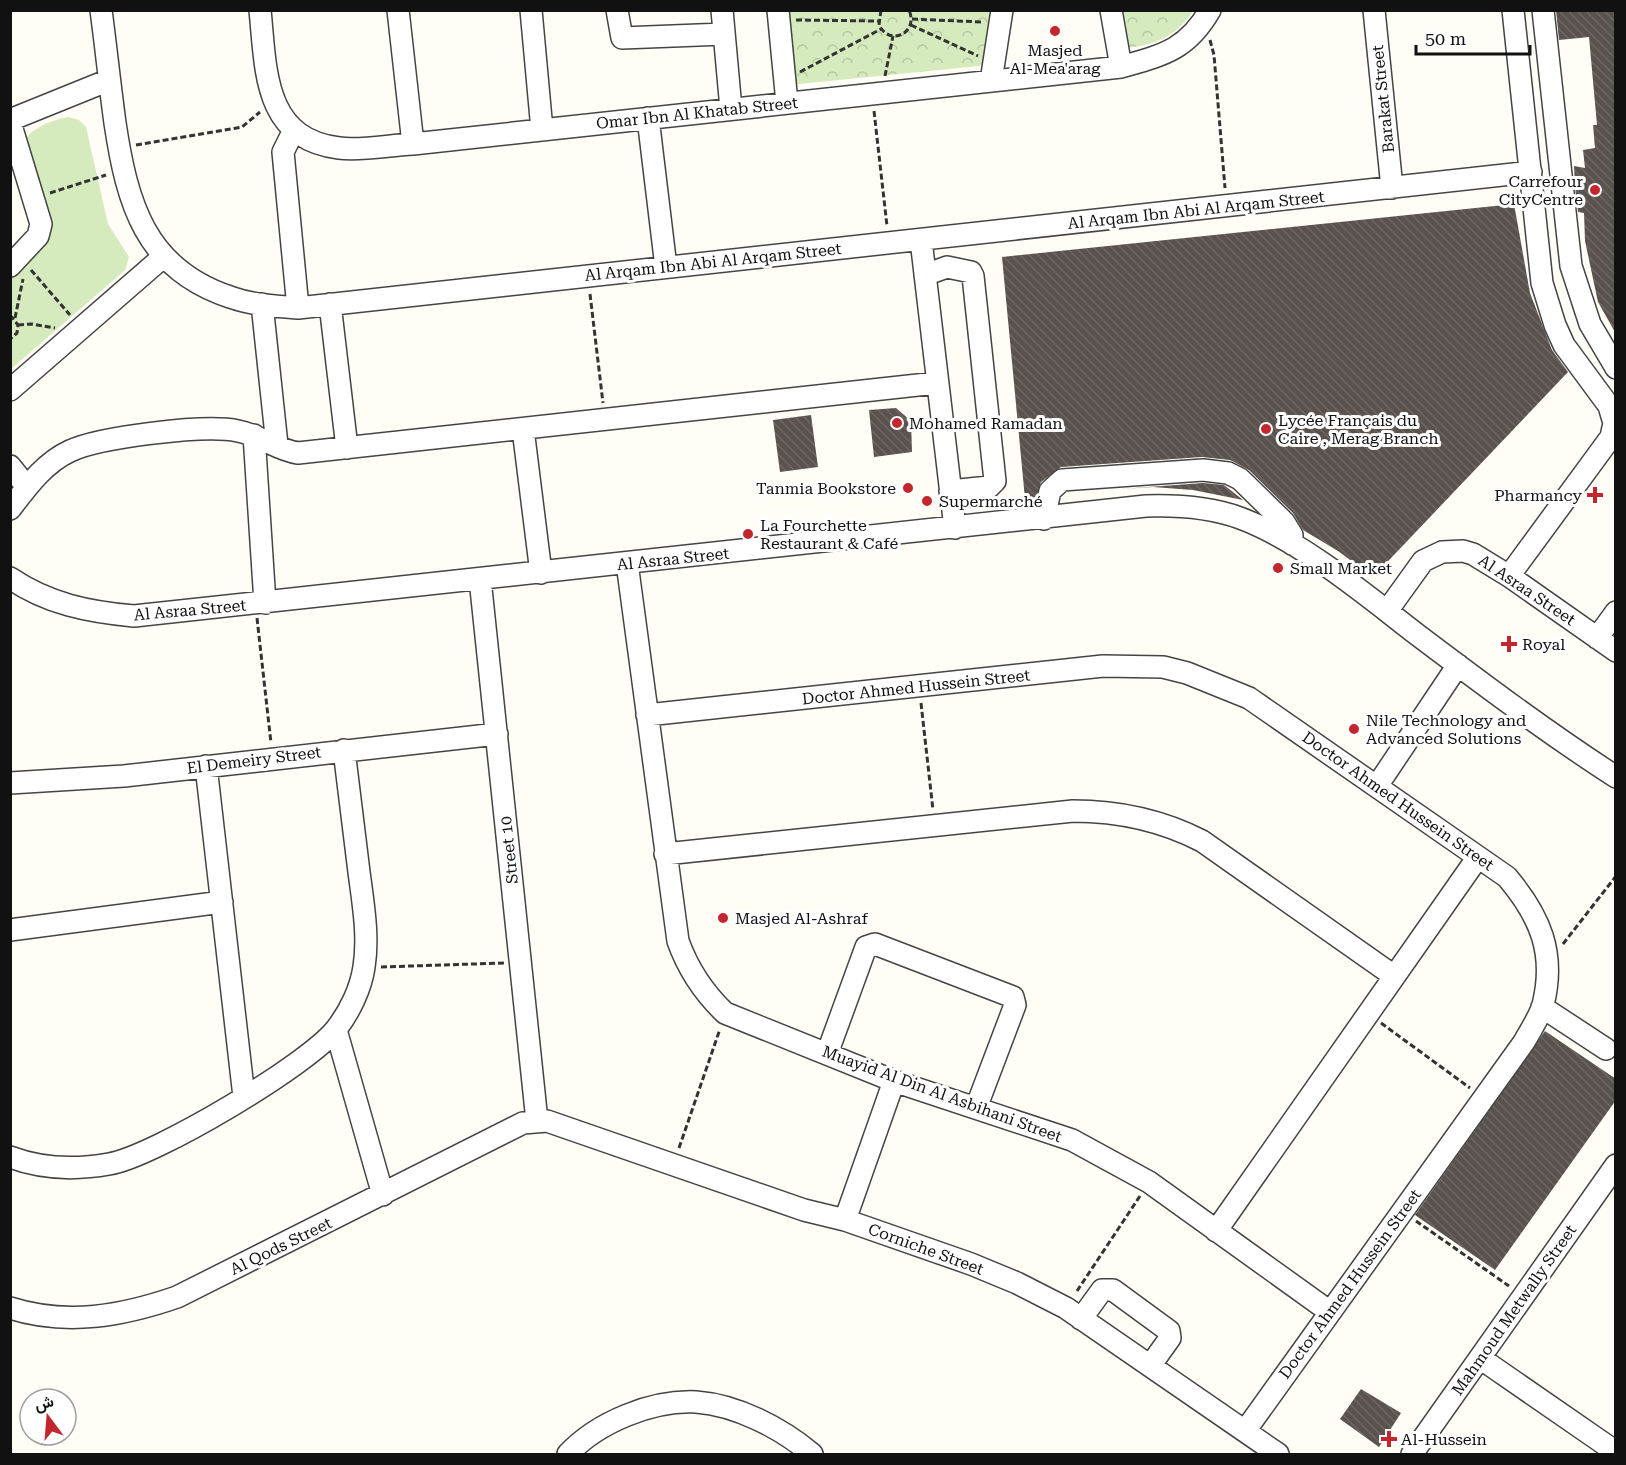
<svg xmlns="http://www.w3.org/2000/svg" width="1626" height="1465" font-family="'Roboto Serif',Vazirmatn,serif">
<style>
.grass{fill:#d5ebbd}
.park{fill:url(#park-crowns)}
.building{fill:url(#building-back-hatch)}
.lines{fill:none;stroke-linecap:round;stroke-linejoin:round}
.minor-casing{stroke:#444;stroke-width:24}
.path{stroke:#333;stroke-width:3;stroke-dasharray:6 3;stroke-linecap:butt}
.minor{stroke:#fff;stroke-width:21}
.poi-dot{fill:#c4262e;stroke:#fff;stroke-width:2}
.labels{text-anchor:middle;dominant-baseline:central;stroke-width:6;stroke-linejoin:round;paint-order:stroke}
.poi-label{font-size:16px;fill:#111;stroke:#fff;text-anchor:start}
.street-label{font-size:16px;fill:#111;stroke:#fff}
</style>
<defs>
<pattern id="park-crowns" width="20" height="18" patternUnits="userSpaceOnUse" patternTransform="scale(1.5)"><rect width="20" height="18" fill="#d5ebbd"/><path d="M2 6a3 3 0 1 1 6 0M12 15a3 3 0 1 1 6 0" fill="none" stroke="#b6c8a1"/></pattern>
<pattern id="building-back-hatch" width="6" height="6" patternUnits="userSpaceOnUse" patternTransform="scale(1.5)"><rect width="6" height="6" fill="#5a524d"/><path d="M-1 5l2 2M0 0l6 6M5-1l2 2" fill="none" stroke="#6d6662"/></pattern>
</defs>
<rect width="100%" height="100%" fill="#fffdf5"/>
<!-- grass -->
<path class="grass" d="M68,117L79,120L86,127L108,224L129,257L125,270L11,369V277L36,255L50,232L22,143C33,127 50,121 68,117Z"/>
<!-- park -->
<path class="park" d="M781,11H998L993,59L979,66L789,85Z
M1114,11H1193C1175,39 1148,48 1116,48Z"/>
<!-- building -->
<path class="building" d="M1556,10H1616V334L1598,302L1585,241L1584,213L1578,212L1575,187L1574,166L1585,168L1583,150L1595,148L1593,125H1597L1589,37L1559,40Z
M1514,204L1530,293L1552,350L1568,372L1373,577L1338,551L1303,530L1293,513L1249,470L1230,460L1202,457L1061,467L1041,482L1036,498L1025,499L1002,257Z
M896,408L911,421L912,452L874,457L869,410Z
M811,415L818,467L780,472L773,420Z
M1203,483L1224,485L1243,500L1193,490L1153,487L1121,489Z
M1545,1031L1616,1079V1100L1495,1270L1415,1215Z
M1361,1389L1401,1413L1379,1447L1340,1419Z"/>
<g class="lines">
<!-- minor casing -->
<g class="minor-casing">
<path id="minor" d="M101,10C106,48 110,86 115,123C127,203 145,269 230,297C252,305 275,306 298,308L1531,172
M260,10C266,69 263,139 339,148C362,151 389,145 413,144L1121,67C1163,55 1187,50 1210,10
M398,10L413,144
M531,10L542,130
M617,10L622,38L724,34
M722,10L731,109
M778,10L787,103
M1111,10L1121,67
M1374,10L1392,188
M1543,10L1571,266L1590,324L1616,368
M991,81L1002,10
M648,118L666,267
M10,120L109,80
M10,122L41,224L38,236L10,266
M294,130L283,152L298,308
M921,240L955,528
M925,275L947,267L971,272L973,276L995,481L989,487L950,491
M262,304L277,445
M330,304L347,448
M10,390L163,257
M523,429L541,573
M254,435L265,603
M10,466L27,487
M10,509C27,487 44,463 70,451C100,437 205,424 238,431C260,435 277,450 298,453L936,383
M1044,519L1050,491L1062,480L1203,470L1228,473L1240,479L1284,522L1292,535V544
M627,563L678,941C688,969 703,992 725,1013L894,1081L1072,1140L1149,1182L1330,1312
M1509,576L1611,437L1614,423L1609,406L1564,345L1555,325L1542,283L1513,10
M10,578C48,604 89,612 134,616L1146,506C1179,505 1210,507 1240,518C1302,541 1367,596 1419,636C1484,685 1548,733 1616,777
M480,579L537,1121
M1387,611L1423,561L1442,552L1463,551L1473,554L1509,576L1616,651
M1597,638L1616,612
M647,715L1103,666L1163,667L1187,673L1249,698L1507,877C1540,916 1556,953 1543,1005C1539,1018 1530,1031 1524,1042L1245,1431
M206,766L244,1097
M10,783L124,776L497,734
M1377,786L1458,665
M665,854L1073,811C1119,811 1161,820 1202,841L1394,976
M10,930L222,902
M1542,1007L1606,1049
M336,1030L383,1195
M827,1054L866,947L875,944L1013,997L1015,1005L976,1108
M10,1157C42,1169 76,1170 109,1164C153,1157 310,1064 337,1028C350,1011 361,988 364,967C369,936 363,903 359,872C354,831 349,791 344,750
M845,1220L894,1081
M1216,1231L1478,857
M10,1308C67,1326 122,1316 177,1297L523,1123L547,1121L804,1210L845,1220L971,1264L1017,1283L1066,1308L1278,1454
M1081,1319L1102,1290H1113L1169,1331L1170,1338L1150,1366
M1480,1358L1616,1452
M568,1454C598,1422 652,1400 696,1402C737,1405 781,1428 812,1454
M1412,1454L1616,1165"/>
</g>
<!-- path -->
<path class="path" d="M881,10L879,25C890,47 919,33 909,10
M912,19L983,22
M796,20L878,21
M911,25L978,56
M1210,40L1214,55L1225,188
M800,72L881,29
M885,76L893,36
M874,111L887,226
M136,145L242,127L260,112
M50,193L106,175
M31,270L70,315
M590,294L603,403
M10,315L18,325L17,333L10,339
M15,318L23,279
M18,325L32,324L55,328
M257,618L271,743
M921,703L933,810
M1563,944L1616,876
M381,967L504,963
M1381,1023L1470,1088
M679,1148L720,1029
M1416,1221L1509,1286
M1077,1291L1140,1196"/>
<!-- minor -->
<use href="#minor" class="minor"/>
</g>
<!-- markers -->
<g class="poi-dot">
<circle cx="1055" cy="31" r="6"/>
<circle cx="1595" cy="190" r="6"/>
<circle cx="897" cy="423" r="6"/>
<circle cx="1266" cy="429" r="6"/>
<circle cx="908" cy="488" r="6"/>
<path d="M1592 486h6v6h6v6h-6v6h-6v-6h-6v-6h6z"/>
<circle cx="927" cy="501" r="6"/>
<circle cx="748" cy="534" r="6"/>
<circle cx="1278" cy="568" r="6"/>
<path d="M1506 635h6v6h6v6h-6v6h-6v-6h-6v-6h6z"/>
<circle cx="1354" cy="729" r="6"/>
<circle cx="723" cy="918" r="6"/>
<path d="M1386 1430h6v6h6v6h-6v6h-6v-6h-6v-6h6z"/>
</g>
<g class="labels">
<!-- poi labels -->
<g class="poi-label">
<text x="1055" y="50" text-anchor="middle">Masjed<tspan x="1055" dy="18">Al-Mea'arag</tspan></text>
<text x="1583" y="181" text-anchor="end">Carrefour<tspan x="1583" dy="18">CityCentre</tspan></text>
<text x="1278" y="420">Lycée Français du<tspan x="1278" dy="18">Caire , Merag Branch</tspan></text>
<text x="909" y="423">Mohamed Ramadan</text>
<text x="896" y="488" text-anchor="end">Tanmia Bookstore</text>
<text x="1582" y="495" text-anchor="end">Pharmancy</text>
<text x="939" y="501">Supermarché</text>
<text x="760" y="525">La Fourchette<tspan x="760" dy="18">Restaurant &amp; Café</tspan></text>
<text x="1290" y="568">Small Market</text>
<text x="1522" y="644">Royal</text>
<text x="1366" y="720">Nile Technology and<tspan x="1366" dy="18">Advanced Solutions</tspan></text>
<text x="735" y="918">Masjed Al-Ashraf</text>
<text x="1401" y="1439">Al-Hussein</text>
</g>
<!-- street labels -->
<g class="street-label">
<text transform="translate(1383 99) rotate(-96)">Barakat Street</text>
<text transform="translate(697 113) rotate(-6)">Omar Ibn Al Khatab Street</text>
<text transform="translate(1196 210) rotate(-6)">Al Arqam Ibn Abi Al Arqam Street</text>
<text transform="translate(713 262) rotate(-6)">Al Arqam Ibn Abi Al Arqam Street</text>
<text transform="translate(673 559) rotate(-6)">Al Asraa Street</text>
<text transform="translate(1527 590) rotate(34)">Al Asraa Street</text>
<text transform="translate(190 610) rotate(-5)">Al Asraa Street</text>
<text transform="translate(916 687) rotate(-6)">Doctor Ahmed Hussein Street</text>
<text transform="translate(254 760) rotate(-7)">El Demeiry Street</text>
<text transform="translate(1398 801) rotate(35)">Doctor Ahmed Hussein Street</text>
<text transform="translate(509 850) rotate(-96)">Street 10</text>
<text transform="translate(942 1094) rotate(20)">Muayid Al Din Al Asbihani Street</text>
<text transform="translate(281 1246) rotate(-26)">Al Qods Street</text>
<text transform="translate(926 1249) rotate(20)">Corniche Street</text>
<text transform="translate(1350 1284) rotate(-54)">Doctor Ahmed Hussein Street</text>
<text transform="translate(1514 1310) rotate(-55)">Mahmoud Metwally Street</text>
</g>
</g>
<!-- border -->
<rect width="1626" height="1465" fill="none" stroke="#111111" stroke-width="24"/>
<!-- north arrow -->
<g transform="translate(48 1417) rotate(344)"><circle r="28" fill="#ffffff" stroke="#a0a0a0" stroke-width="1.5"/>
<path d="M0-4.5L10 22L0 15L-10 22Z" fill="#c4262e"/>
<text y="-9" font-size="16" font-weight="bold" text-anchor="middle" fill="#111111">ش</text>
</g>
<!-- scale -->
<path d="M1416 45v9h114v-9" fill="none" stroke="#111111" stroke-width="3"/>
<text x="1425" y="45" font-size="18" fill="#111111" stroke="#ffffff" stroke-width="4.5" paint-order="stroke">50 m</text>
</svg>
